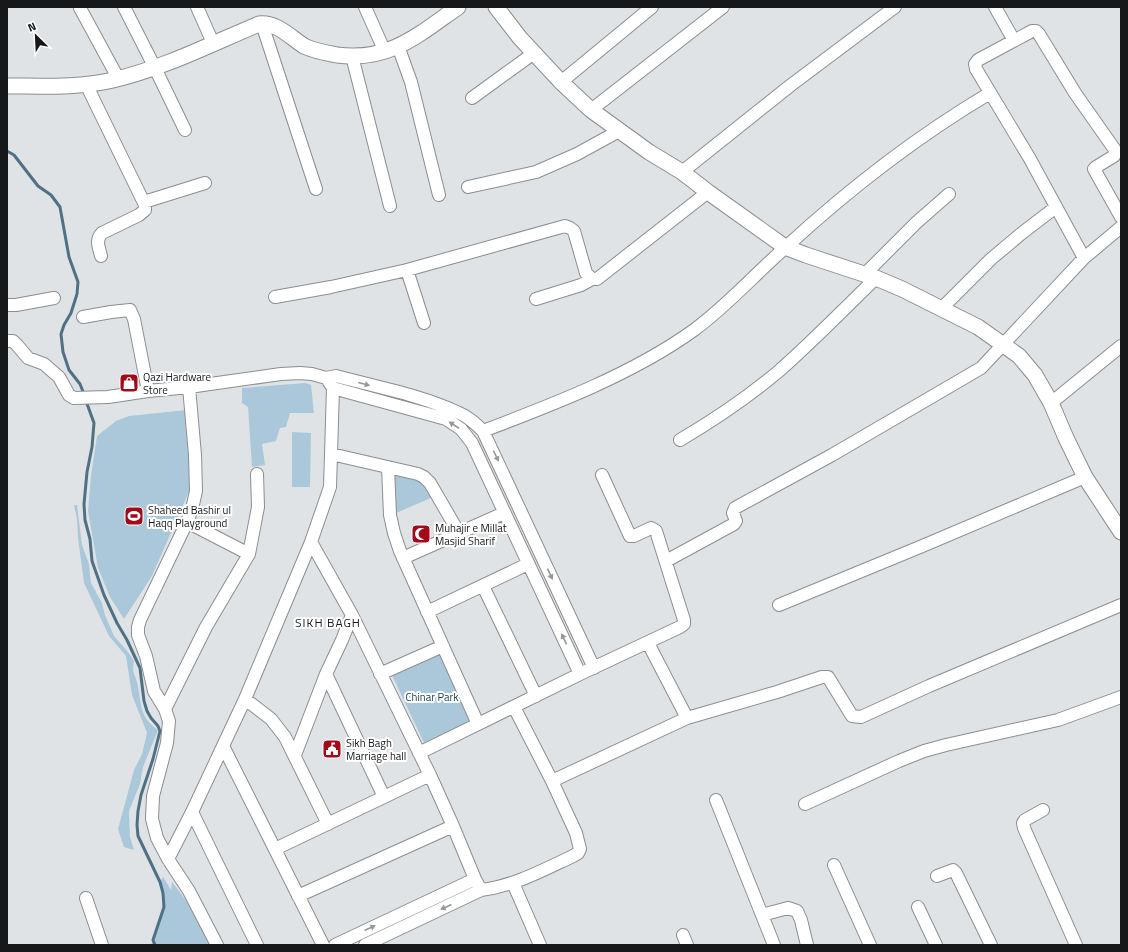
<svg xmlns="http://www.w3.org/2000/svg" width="1128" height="952" font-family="'Titillium Web',sans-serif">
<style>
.green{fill:#abc8db}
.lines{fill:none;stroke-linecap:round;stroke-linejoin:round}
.stream{stroke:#4f7186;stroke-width:3}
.minor-casing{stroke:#8b8e90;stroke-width:14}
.tertiary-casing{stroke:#8b8e90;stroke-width:17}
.minor{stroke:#fff;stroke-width:12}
.tertiary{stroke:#fff;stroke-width:15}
.oneway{fill:#979798}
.labels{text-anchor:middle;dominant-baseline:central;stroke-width:4;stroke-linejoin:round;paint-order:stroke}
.poi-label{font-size:11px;fill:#171819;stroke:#fff;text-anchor:start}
.park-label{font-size:11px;fill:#143d52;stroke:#fff}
.neighbourhood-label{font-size:12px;letter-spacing:1px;fill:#171819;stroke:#fff}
</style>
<rect width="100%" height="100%" fill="#e0e3e5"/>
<!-- green -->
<path class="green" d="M305,383L311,385L314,413H290L286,427L280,428L276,441L262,444L265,465L252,467L248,407L242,403V388Z
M186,410L191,487L152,576L124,619L110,597L98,568L88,511L91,476L97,436L116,421L129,416Z
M292,432L311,433L310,487H292Z
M392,472L421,479L433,497L394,514Z
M74,505H77L82,545L89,564L91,583L102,603L105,615L114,636L128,652L134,661C132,673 134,672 137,682C142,703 138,716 158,730L143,767L140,784L129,811L130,837L134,850L124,847L118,829L134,770L142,754L147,733L132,695L126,656L109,636L84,583L78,538L77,519Z
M439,651L473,722L425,745L391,673Z
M163,877L171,890L172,882L191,907L210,945H151C160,920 167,909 160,882Z"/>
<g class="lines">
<!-- stream -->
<path class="stream" d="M7,151L14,155L38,186L51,195L60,207L69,257L78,282L77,294L71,313L64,325L61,334L63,352L69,370L80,384L84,394
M86,401L94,423L92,447L87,472L84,504L85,520L90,539L92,561L104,595L117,623L127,640L140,668L144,701L147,711L151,718L158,726L160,731L153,759L141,795L138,811L137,825L138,836L160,882L163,893L164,907L153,940L155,945"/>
<!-- minor casing -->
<g class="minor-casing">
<path id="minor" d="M124,7L155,68L185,130
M197,7L213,43
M365,7L385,52
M995,7L1012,37V41
M80,8L118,78
M262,24L316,189
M398,46L411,82L439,195
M352,56L390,206
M561,82L652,7
M86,84L145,205V210L139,215L102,233C95,240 99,247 101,256
M472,98L534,53
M591,110L723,7
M682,172L791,85L895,7
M468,187L536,172L577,154L619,131
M144,202L205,183
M1084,258L1030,159L976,69L975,64L978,60L1032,31H1036L1039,34L1075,93L1115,150L1116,153L1114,156L1096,167L1094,169L1121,217
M407,270L424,323
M865,274L917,222L949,194
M275,297L331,287L407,270L565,226L570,228L574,231L586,273L592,279
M536,299L581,285L592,279H597L708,192
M7,305H16L54,298
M942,308L991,259L1022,233L1056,207
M83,317L111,312L130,310L134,319L148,391
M7,341H13L17,345L28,358L44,364L52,371L59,377L69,395L74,398L108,397L148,391L189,387L281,374L300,373L312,374L326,378L336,376C377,387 421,395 459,413C469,417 476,424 483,431L594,668
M329,382L333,388L446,419L461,429L472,443L580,674
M333,388L330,487L311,542L352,615L430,775L453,826L475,879L481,890C514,886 543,870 573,856L578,853L580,849L576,833L552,781L514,707
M1051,403L1121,346
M483,431C554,404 633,374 694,330C728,305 755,274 786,247C849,189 916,137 990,93
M680,440C714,420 748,397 779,371C813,341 844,309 876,278
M331,454L418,474L424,477L430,483L459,533
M388,467L390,515L394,533L400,551L478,724
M187,522L249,554
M403,558L504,513
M666,561L734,524L736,521L733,513L735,508L832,455L981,368L1084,258L1121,227
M483,586L536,696
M779,605L920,547L1085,477
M427,612L528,564
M648,643L687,718
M326,674L384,797
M380,674L443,646
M245,699L271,719L285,737L328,824
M165,709L154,691L146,656L138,635V627L140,620L187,522L192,509L196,491L195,455L189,387
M223,746L323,945
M419,753L580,674L680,627L684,624V620L656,531L651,528L634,536H630L602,475
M295,755L326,674L342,640L352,615
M552,781L687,718L777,692L822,677H828L852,716L861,717L929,686L1121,605
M716,800L774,945
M805,804L899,761L924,751L946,745L1058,720L1121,697
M1043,810L1025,820L1023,823L1024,828L1076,945
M192,812L257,945
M275,849L430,775
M168,859L192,812L245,699L311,542
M834,865L870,945
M937,876L953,870L956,873L991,945
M513,883L540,945
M298,896L453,826
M86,898L102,945
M918,907L936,945
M762,915L788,908L797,911L801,920L807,945
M683,935L687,945
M217,945L189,891L168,859L157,838L152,819L153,796L167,743L169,721L165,709L206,627L249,554L258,507L257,474
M335,945L475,879
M365,945L481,890"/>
</g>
<!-- tertiary casing -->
<g class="tertiary-casing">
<path id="tertiary" d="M496,7L520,38L561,82L591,110L649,152L682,172L708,192L785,247L806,255L876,278L902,289L978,327L1019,356L1035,375L1051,403L1066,438L1085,477L1121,532
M7,86C42,86 79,88 113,80C164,68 211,44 259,24C277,22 290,37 304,46C314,51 326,53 337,55C389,62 418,35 458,7"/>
</g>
<!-- minor -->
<use href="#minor" class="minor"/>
<!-- tertiary -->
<use href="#tertiary" class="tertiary"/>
</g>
<!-- one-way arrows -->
<defs><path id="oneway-solid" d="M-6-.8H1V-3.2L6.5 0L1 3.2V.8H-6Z"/></defs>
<g class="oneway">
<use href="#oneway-solid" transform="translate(364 384) rotate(15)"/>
<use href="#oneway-solid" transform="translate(454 425) rotate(-147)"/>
<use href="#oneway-solid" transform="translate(496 456) rotate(64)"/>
<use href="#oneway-solid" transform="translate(550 574) rotate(65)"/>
<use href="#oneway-solid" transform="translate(564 639) rotate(-115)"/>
<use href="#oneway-solid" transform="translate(446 907) rotate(155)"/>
<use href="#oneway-solid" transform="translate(370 928) rotate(-25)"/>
</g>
<!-- icons -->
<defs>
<g id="shop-square" transform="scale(1)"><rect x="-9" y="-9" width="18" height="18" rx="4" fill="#a30918" stroke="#fff"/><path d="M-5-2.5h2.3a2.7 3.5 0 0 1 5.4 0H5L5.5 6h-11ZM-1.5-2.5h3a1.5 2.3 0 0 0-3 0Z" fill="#fff"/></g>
<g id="stadium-square" transform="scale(1)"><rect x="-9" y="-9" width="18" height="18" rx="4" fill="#a30918" stroke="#fff"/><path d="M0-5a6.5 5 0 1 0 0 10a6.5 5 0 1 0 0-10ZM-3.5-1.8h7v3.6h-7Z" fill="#fff"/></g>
<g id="mosque-square" transform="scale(1)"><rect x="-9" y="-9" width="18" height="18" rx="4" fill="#a30918" stroke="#fff"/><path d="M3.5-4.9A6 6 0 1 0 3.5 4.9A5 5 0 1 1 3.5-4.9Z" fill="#fff"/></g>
<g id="civic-square" transform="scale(1)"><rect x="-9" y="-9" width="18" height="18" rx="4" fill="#a30918" stroke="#fff"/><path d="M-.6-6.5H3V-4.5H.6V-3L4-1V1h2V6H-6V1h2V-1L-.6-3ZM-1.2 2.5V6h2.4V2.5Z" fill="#fff"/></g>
</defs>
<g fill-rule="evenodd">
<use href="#shop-square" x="129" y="383"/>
<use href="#stadium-square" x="134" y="516"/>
<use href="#mosque-square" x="421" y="534"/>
<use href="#civic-square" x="332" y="749"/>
</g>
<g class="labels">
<!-- poi labels -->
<g class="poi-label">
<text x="143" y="377">Qazi Hardware<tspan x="143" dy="13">Store</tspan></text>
<text x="148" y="510">Shaheed Bashir ul<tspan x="148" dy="13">Haqq Playground</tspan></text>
<text x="435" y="528">Muhajir e Millat<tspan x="435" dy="13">Masjid Sharif</tspan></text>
<text x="346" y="743">Sikh Bagh<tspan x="346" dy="13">Marriage hall</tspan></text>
</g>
<!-- park labels -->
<g class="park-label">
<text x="432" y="697">Chinar Park</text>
</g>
<!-- neighbourhood labels -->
<g class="neighbourhood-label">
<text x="328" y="622">SIKH BAGH</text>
</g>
</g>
<!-- border -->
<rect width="1128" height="952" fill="none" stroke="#171819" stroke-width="16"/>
<!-- north arrow -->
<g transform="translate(36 36) rotate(336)" stroke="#ffffff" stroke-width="3" paint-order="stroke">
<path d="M0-3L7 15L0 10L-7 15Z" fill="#171819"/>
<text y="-6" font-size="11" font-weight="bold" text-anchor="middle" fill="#171819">N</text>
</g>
</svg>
